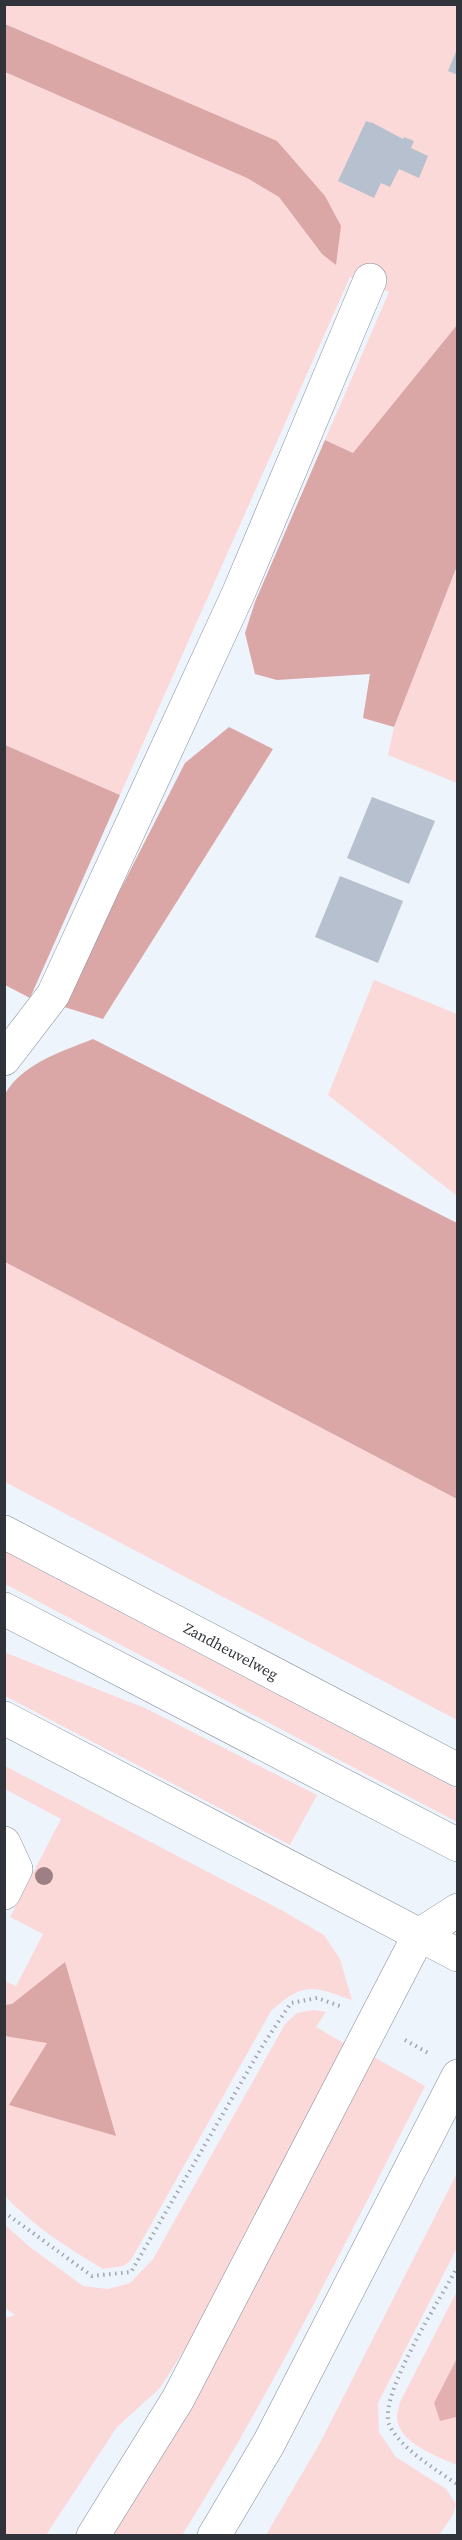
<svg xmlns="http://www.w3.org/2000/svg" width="462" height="2540" font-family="'Source Serif 4',serif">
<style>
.green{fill:#fcd9d9}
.forest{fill:#daa6a6}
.water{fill:#e3afaf}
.building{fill:#b7c0ce}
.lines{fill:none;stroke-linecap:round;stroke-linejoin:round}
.minor-casing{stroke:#818a97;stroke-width:34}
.major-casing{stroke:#818a97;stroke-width:34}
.highway-casing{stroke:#818a97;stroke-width:34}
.path{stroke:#a1a5ad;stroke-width:4;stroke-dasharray:1.5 4.5;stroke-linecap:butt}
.minor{stroke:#fff;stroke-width:33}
.major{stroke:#fff;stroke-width:33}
.highway{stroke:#fff;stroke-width:33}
.tree{fill:#9e7f85}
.labels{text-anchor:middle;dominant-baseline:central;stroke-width:4.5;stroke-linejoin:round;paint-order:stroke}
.street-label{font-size:15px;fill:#303339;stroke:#fff}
</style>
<rect width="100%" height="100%" fill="#eef4fc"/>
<!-- green -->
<path class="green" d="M5,4L457,5V325L353,453L325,440L389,292L350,277L120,795L5,745V72L247,178L279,197L322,254L341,226L41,39L5,24Z
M457,566V783L388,755L394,727Z
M374,980L457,1014V1196L328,1095Z
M5,1262L457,1499V1720L5,1482Z
M4,1551L457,1789V1822L5,1584Z
M4,1652L147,1709L317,1795L290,1845L5,1696Z
M5,1766L283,1911L324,1935L340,1959L352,2000C312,1986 305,1981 271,2011L131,2260L123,2266L103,2269C68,2248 33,2226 5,2196V1981L16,1986L43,1934L10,1917L61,1819L5,1789Z
M313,2010L326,2012L316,2027L347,2045L200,2325L160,2388L117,2427L46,2535H5V2318L15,2315L5,2308L4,2224L30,2247L83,2286L108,2289L130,2283L153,2259L285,2024L297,2013Z
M374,2057L425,2086C348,2238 273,2391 182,2535L103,2536Z
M457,2173V2248L378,2403L379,2432L396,2457L446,2489L456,2504L453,2515L439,2535H266L320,2443Z
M457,2291V2358L434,2403L456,2417L457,2414V2465C438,2457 396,2442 397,2416C397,2412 399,2407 400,2402Z"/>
<!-- forest -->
<path class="forest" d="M5,24L277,141L325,196L341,226L336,265L322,254L279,197L247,178L5,72Z
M457,325V566L394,727L363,718L370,674L277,680L255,674L245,633L255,602L325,440L353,453Z
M229,727L273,749L103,1019L61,1006L185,763Z
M5,745L120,795L30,998L5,985Z
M93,1039L457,1223V1499L5,1262V1094C23,1063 61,1052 93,1039Z
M65,1962L116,2136L9,2105L47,2043L5,2036V2005L12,2004Z"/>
<!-- water -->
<path class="water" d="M457,2358V2414L456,2417L440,2421L434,2403Z"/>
<!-- building -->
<path class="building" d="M457,49H458V75L448,71Z
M366,121L371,123V122L403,139L404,137L414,141L411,148L428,156L419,178L399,169L390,187L381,183L374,198L338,181Z
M372,797L435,821L409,884L347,858Z
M340,876L403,901L378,963L315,937Z"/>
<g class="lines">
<!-- minor casing -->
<g class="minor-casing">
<path id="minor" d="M4,1059L53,995L239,592L370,280
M4,1532L458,1770
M4,1843L16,1869L4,1893"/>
</g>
<!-- major casing -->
<g class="major-casing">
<path id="major" d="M4,1609L458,1845
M4,1718L458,1955"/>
</g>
<!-- highway casing -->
<g class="highway-casing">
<path id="highway" d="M93,2536L178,2399L419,1935L458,1910
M214,2536L269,2443L458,2076"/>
</g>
<!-- path -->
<path class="path" d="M405,2040L430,2054
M4,2212L92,2276L131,2272L263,2045L291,2003L317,1998L340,2006
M458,2266C442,2296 378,2395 389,2424C399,2448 437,2470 458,2485"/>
<!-- minor -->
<use href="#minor" class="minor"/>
<!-- major -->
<use href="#major" class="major"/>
<!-- highway -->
<use href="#highway" class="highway"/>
</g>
<!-- trees -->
<circle class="tree" cx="44" cy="1876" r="9"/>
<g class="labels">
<!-- street labels -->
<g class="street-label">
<text transform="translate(231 1651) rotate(28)">Zandheuvelweg</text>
</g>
</g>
<!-- border -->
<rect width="462" height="2540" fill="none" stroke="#303339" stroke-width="12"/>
</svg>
